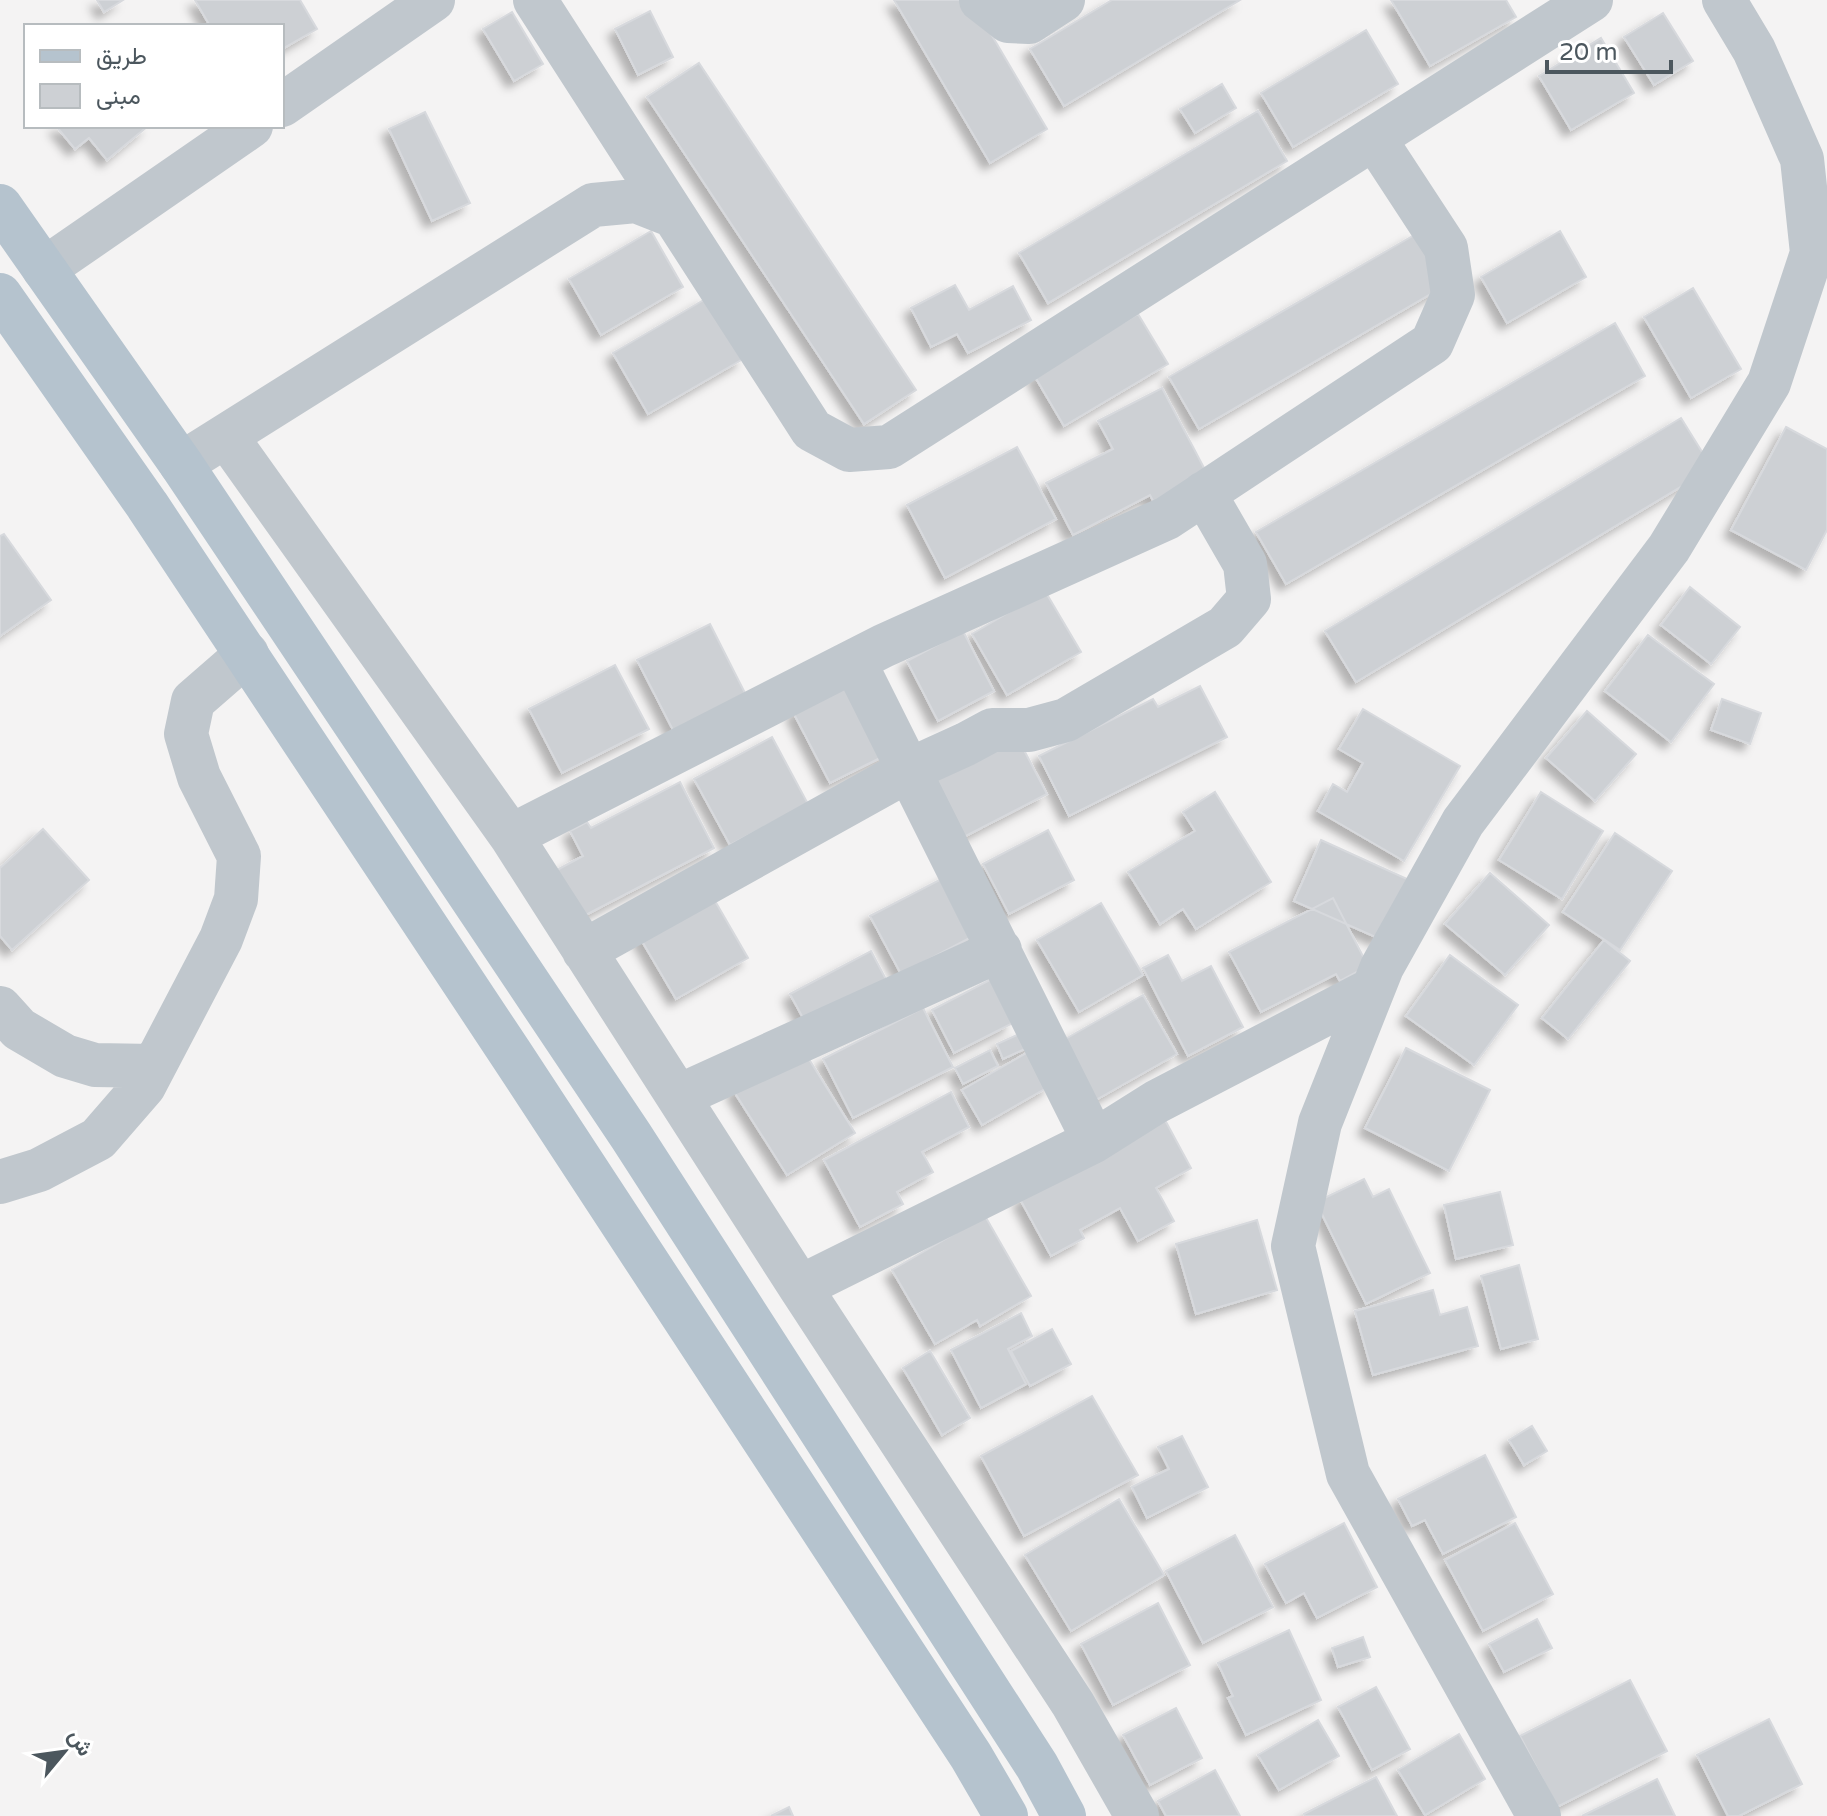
<svg xmlns="http://www.w3.org/2000/svg" width="1827" height="1816" font-family="'Varela Round',Vazirmatn,sans-serif">
<style>
.building{fill:#cdd0d4;stroke:#d7d9dd;stroke-width:2;filter:url(#shadow)}
.lines{fill:none;stroke-linecap:round;stroke-linejoin:round}
.minor{stroke:#c0c7cd;stroke-width:44}
.primary{stroke:#b5c3ce;stroke-width:44}
</style>
<defs>
<filter id="shadow"><feDropShadow dx="-7" dy="7" stdDeviation="4" flood-color="#0004"/></filter>
</defs>
<rect width="100%" height="100%" fill="#f4f3f3"/>
<!-- building -->
<path class="building" d="M97,0H123L104,12Z
M195,0H300L317,29L282,49V26H210Z
M894,0H971L1047,129L990,163Z
M1112,0H1240L1064,106L1030,49Z
M1391,0H1506L1516,17L1430,66Z
M650,11L673,57L638,75L615,29Z
M512,12L543,64L514,81L483,29Z
M1663,13L1693,61L1654,85L1624,37Z
M1366,30L1398,84L1293,147L1261,93Z
M1601,38L1634,93L1571,130L1539,76Z
M699,63L916,390L864,424L647,97Z
M1222,84L1236,108L1195,133L1180,109Z
M1258,111L1287,161L1048,303L1019,253Z
M425,112L470,203L432,221L389,129Z
M56,126H148L107,160L89,138L75,149Z
M651,231L683,287L601,335L569,279Z
M1560,231L1586,277L1507,323L1481,277Z
M1416,234L1446,285L1199,429L1169,377Z
M955,285L969,310L1013,286L1031,320L968,353L957,334L931,347L911,308Z
M1693,288L1741,369L1691,398L1644,317Z
M707,298L743,359L648,414L613,353Z
M1138,314L1168,364L1064,426L1034,375Z
M1615,323L1645,376L1286,584L1256,532Z
M1162,388L1213,485L1159,512L1150,495L1073,535L1046,483L1113,449L1098,421Z
M1681,418L1712,468L1356,682L1325,631Z
M1786,427L1827,449V530L1806,570L1731,530Z
M1017,447L1056,519L945,578L907,505Z
M4,534L51,600L0,636V536Z
M1690,587L1740,627L1711,664L1661,625Z
M1045,591L1081,652L1007,695L972,634Z
M710,624L746,695L674,732L637,660Z
M963,631L994,691L938,721L907,661Z
M1648,635L1714,684L1671,742L1605,691Z
M615,665L649,729L562,773L529,709Z
M857,679L894,751L830,783L793,712Z
M1200,686L1227,737L1069,816L1039,756L1153,699L1158,707Z
M1722,699L1761,713L1750,744L1711,730Z
M1363,709L1460,766L1404,861L1318,811L1333,784L1347,792L1363,763L1339,749Z
M1587,711L1636,754L1595,801L1546,758Z
M1014,731L1047,794L958,840L925,778Z
M772,737L808,804L730,845L694,779Z
M680,782L714,848L580,918L555,871L583,856L570,831L587,822L591,828Z
M1215,792L1271,882L1196,929L1183,909L1160,924L1128,872L1195,831L1183,812Z
M1541,792L1603,831L1562,899L1499,860Z
M43,829L89,880L12,950L0,936V868Z
M1048,830L1074,880L1009,914L983,864Z
M1615,833L1672,871L1620,950L1563,912Z
M1321,840L1407,879L1380,939L1294,901Z
M955,872L985,930L901,974L870,916Z
M1490,873L1549,925L1505,975L1445,924Z
M711,894L748,958L676,999L639,936Z
M1333,898L1368,966L1340,981L1336,974L1261,1012L1229,952Z
M1101,903L1143,975L1079,1012L1037,940Z
M1604,940L1630,961L1568,1039L1542,1018Z
M871,951L889,985L809,1029L790,994Z
M1168,955L1182,981L1211,966L1243,1027L1188,1056L1143,968Z
M1450,955L1518,1005L1474,1065L1406,1016Z
M1007,971L1011,1024L954,1053L932,1010Z
M1143,995L1177,1054L1094,1101L1060,1042Z
M923,1008L953,1067L853,1118L823,1059Z
M1019,1034L1044,1040L1003,1059L997,1044Z
M802,1048L855,1133L787,1175L733,1090Z
M1406,1048L1490,1090L1449,1171L1365,1128Z
M990,1050L998,1066L963,1084L955,1068Z
M1030,1051L1050,1086L982,1125L962,1090Z
M951,1092L969,1127L922,1152L933,1172L897,1192L903,1204L860,1227L824,1160Z
M1165,1120L1191,1168L1156,1188L1174,1221L1138,1241L1120,1208L1080,1230L1084,1238L1051,1256L1020,1199Z
M1364,1179L1373,1197L1389,1189L1430,1273L1366,1304L1316,1202Z
M1500,1192L1513,1245L1456,1259L1444,1205Z
M985,1216L1031,1296L980,1326L977,1320L935,1344L892,1270Z
M1257,1220L1277,1290L1196,1314L1176,1244Z
M1519,1265L1538,1339L1501,1349L1481,1276Z
M1433,1290L1440,1315L1467,1307L1478,1346L1373,1375L1355,1311Z
M1021,1313L1032,1336L1008,1349L1026,1384L981,1408L951,1350Z
M1052,1329L1071,1364L1030,1386L1011,1351Z
M930,1351L970,1418L942,1435L903,1368Z
M1092,1396L1138,1475L1024,1536L981,1456Z
M1532,1426L1547,1451L1524,1465L1509,1440Z
M1182,1436L1208,1487L1147,1518L1132,1487L1169,1469L1158,1447Z
M1485,1455L1516,1517L1443,1554L1425,1520L1412,1526L1398,1499Z
M1119,1499L1164,1575L1071,1631L1025,1555Z
M1344,1523L1377,1587L1317,1618L1304,1593L1286,1603L1265,1564Z
M1515,1523L1553,1594L1483,1631L1445,1560Z
M1235,1535L1273,1607L1203,1643L1166,1571Z
M1158,1603L1190,1665L1113,1705L1081,1644Z
M1537,1619L1552,1648L1504,1672L1489,1644Z
M1289,1630L1321,1700L1246,1735L1228,1698L1233,1696L1218,1663Z
M1363,1637L1370,1657L1338,1667L1332,1648Z
M1630,1680L1667,1751L1557,1807L1520,1736Z
M1376,1687L1410,1749L1372,1770L1338,1707Z
M1176,1708L1202,1758L1150,1785L1123,1735Z
M1769,1719L1802,1784L1739,1816H1728L1697,1755Z
M1318,1720L1339,1756L1279,1790L1258,1755Z
M1459,1734L1485,1779L1425,1815L1398,1770Z
M1215,1770L1240,1816H1166L1158,1801Z
M1376,1777L1397,1816H1305L1304,1814Z
M1657,1779L1675,1816H1582Z
M789,1807L793,1816H771Z"/>
<g class="lines">
<!-- minor -->
<path class="minor" d="M535,0L674,216
M981,0L1008,21L1029,22L1063,0
M282,105L433,0
M44,269L251,126
M226,436L511,836L800,1287L1073,1704L1137,1816
M181,464L593,205L636,201L674,216L812,430L849,450L889,447L1591,0
M854,661L1094,1141
M511,836L883,646L1167,518L1432,343L1453,295L1446,248L1374,138
M584,951L909,770L966,744L992,730H1029L1066,720L1225,627L1249,599L1245,564L1204,493
M0,1008L19,1029L65,1056L95,1065L154,1066
M679,1096L1000,950
M0,1182L39,1170L98,1139L144,1086L221,939L236,899L239,856L199,777L186,734L193,701L247,654
M800,1287L1094,1141L1156,1102L1373,989
M1539,1816L1348,1474L1293,1246L1320,1123L1382,967L1463,822L1669,548L1769,383L1812,253L1802,159L1754,50L1724,0"/>
<!-- primary -->
<path class="primary" d="M0,206L181,464L631,1136L1037,1766L1064,1816
M0,295L147,505L511,1054L971,1756L1006,1816"/>
</g>
<!-- legend -->
<rect x="24" y="24" width="260" height="104" fill="#ffffff" stroke="#b7bcbf" stroke-width="2"/>
<rect x="40" y="50" width="40" height="12" fill="#b5c3ce" stroke="#b7bcbf" stroke-width="2"/>
<text x="96" y="64" font-size="24" fill="#4c575e">طريق</text>
<rect x="40" y="84" width="40" height="24" fill="#cdd0d4" stroke="#b7bcbf" stroke-width="2"/>
<text x="96" y="104" font-size="24" fill="#4c575e">مبنى</text>
<!-- north arrow -->
<g transform="translate(64 1752) rotate(61)" stroke="#ffffff" stroke-width="6" paint-order="stroke">
<path d="M0-6L14 30L0 20L-14 30Z" fill="#4c575e"/>
<text y="-12" font-size="22" font-weight="bold" text-anchor="middle" fill="#4c575e">ش</text>
</g>
<!-- scale -->
<path d="M1547 60v12h124v-12" fill="none" stroke="#4c575e" stroke-width="4"/>
<text x="1559" y="60" font-size="24" fill="#4c575e" stroke="#ffffff" stroke-width="6" paint-order="stroke">20 m</text>
</svg>
